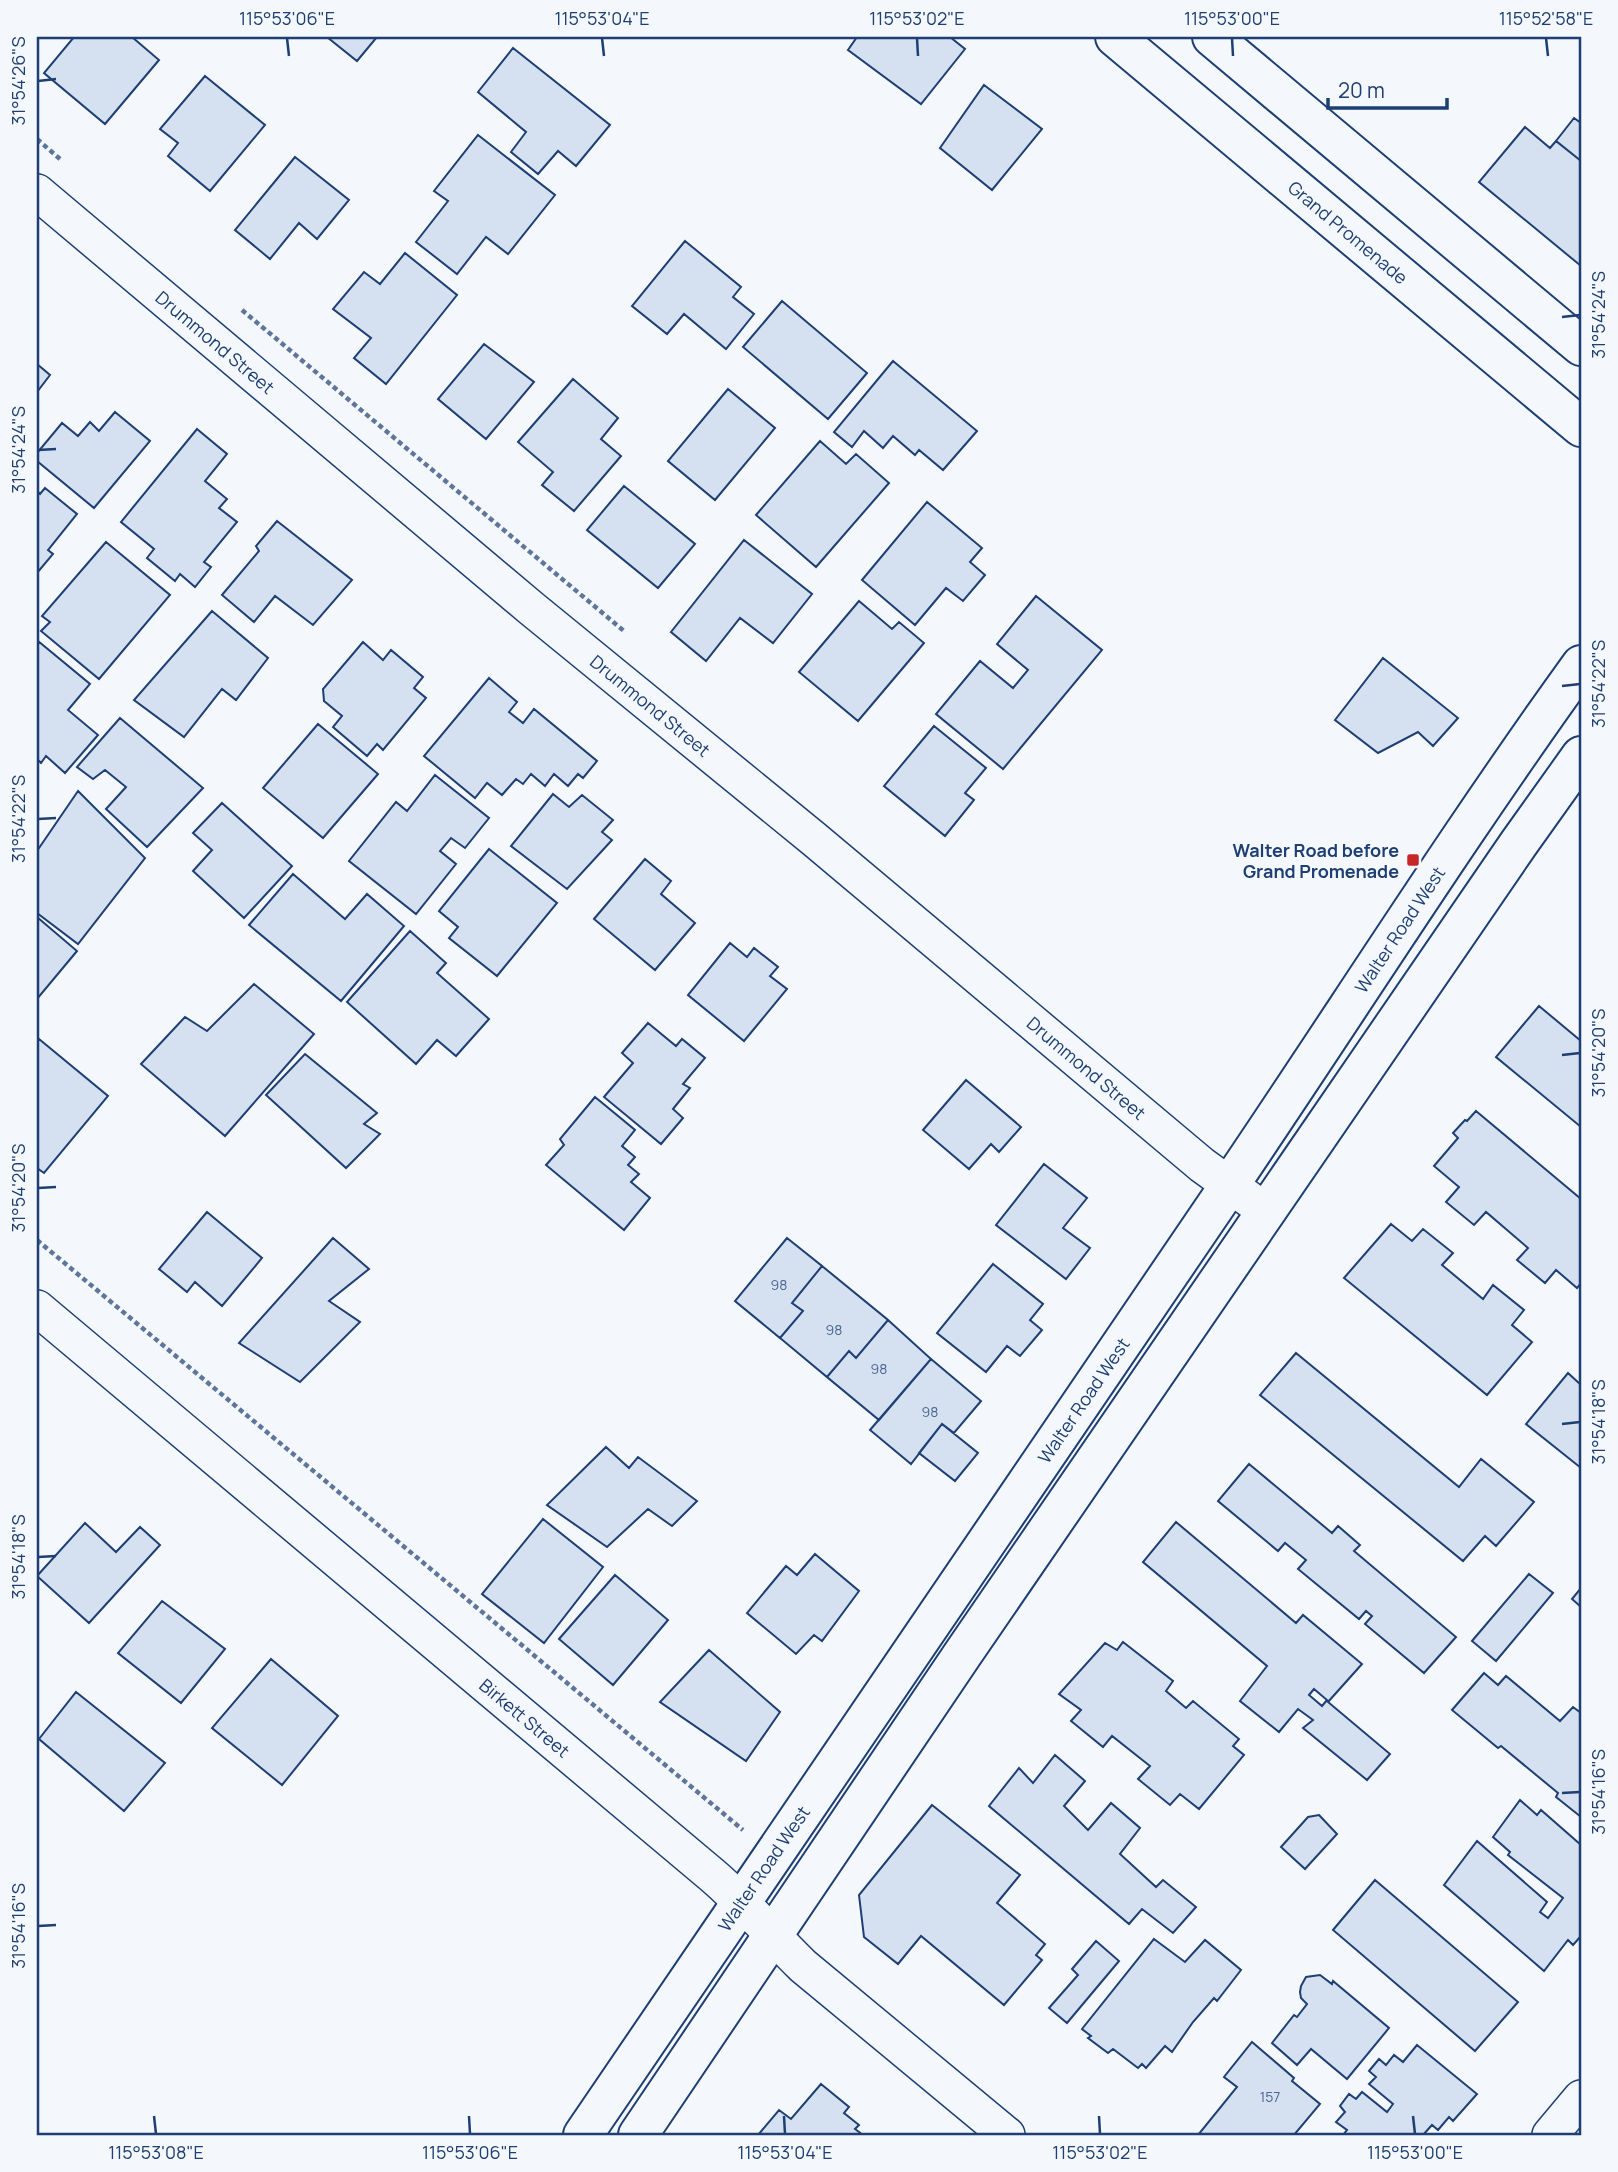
<svg xmlns="http://www.w3.org/2000/svg" width="1618" height="2172" font-family="Manrope,sans-serif">
<style>
.building{fill:#d5e0f0;stroke:#1d3f73;stroke-width:2;fill-rule:evenodd}
.lines{fill:none;stroke-linecap:round;stroke-linejoin:round}
.street-casing{stroke:#1d3f73;stroke-width:38}
.primary-casing{stroke:#1d3f73;stroke-width:42}
.path{stroke:#5e769c;stroke-width:4.5;stroke-dasharray:5 3.5;stroke-linecap:butt}
.street{stroke:#f4f7fb;stroke-width:35}
.primary{stroke:#f4f7fb;stroke-width:38}
.ticks{fill:none;stroke:#1d3f73;stroke-width:2.5}
.poi-dot{fill:#c62828;stroke:#f4f7fb;stroke-width:2.5}
.labels{text-anchor:middle;dominant-baseline:central;stroke-width:5;stroke-linejoin:round;paint-order:stroke}
.number-label{font-size:14px;fill:#4b6792}
.street-label{font-size:18px;fill:#1d3f73;stroke:#f4f7fb}
.poi-label{font-size:18px;font-weight:bold;fill:#1d3f73;stroke:#f4f7fb;text-anchor:end}
.neatline{fill:none;stroke:#1d3f73;stroke-width:2.5}
.ticks-label{font-size:18px;text-anchor:middle;fill:#1d3f73}
</style>
<rect width="100%" height="100%" fill="#f4f7fb"/>
<!-- building -->
<path class="building" d="M74,37H132L159,60L105,124L44,73Z
M327,37H377L357,61Z
M857,37H950L965,49L921,104L848,50Z
M513,48L610,125L576,166L558,151L538,174L511,152L526,132L478,92Z
M205,76L265,125L210,191L168,156L178,143L160,129Z
M984,85L1042,129L992,190L940,148Z
M1574,118L1581,123V161L1556,141Z
M1525,127L1550,148L1556,141L1581,161V266L1479,182Z
M478,135L555,195L508,254L486,237L457,274L416,242L448,201L434,191Z
M295,157L349,200L317,239L299,223L270,259L235,230Z
M685,241L741,287L733,297L754,314L726,349L684,314L667,334L632,306Z
M405,253L457,295L386,384L354,358L371,338L333,309L364,272L380,284Z
M782,301L867,373L828,419L743,347Z
M484,344L534,382L486,439L438,399Z
M893,361L977,431L943,470L919,450L915,455L893,436L883,448L864,431L852,447L834,432Z
M37,364L50,375L37,392Z
M573,379L618,418L601,439L621,456L574,511L542,485L553,472L518,442Z
M728,389L775,428L715,500L668,461Z
M115,412L150,441L94,508L37,461V453L62,423L78,436L90,422L99,431Z
M197,429L227,454L205,481L227,499L219,508L237,522L204,562L211,567L195,587L180,574L175,581L147,558L154,549L121,522Z
M820,441L846,464L856,454L889,483L816,567L756,515Z
M624,486L695,544L658,588L587,530Z
M45,488L77,514L48,550L53,554L37,573V491L40,494Z
M927,502L982,548L970,562L985,575L963,601L946,588L915,625L862,580Z
M277,521L352,580L313,625L275,596L254,622L222,595L259,551L256,546Z
M744,540L812,594L773,643L740,618L706,661L671,632Z
M106,542L170,595L99,679L41,631L50,622L42,616Z
M1036,596L1102,650L1003,769L936,714L980,661L1013,688L1028,670L997,644Z
M859,601L892,629L899,622L924,643L858,721L799,672Z
M212,611L268,658L236,700L222,689L184,737L134,700Z
M38,641L90,684L68,710L98,735L65,773L46,756L41,763L37,759Z
M363,642L383,660L391,650L423,677L414,688L426,698L383,750L377,744L367,756L333,727L342,716L324,701L323,689Z
M1383,658L1458,718L1433,746L1418,732L1378,753L1335,720Z
M489,678L517,702L509,712L523,723L534,709L597,761L583,778L578,774L568,786L554,774L545,786L531,774L523,784L516,779L502,795L487,783L475,798L424,756Z
M120,718L203,788L147,847L106,809L126,787L105,770L93,779L77,767Z
M318,724L378,774L323,838L263,788Z
M934,726L986,768L965,793L974,800L945,836L884,786Z
M435,775L489,818L465,848L451,838L440,851L456,864L416,914L349,861L396,802L407,811Z
M78,791L145,858L78,944L37,913V851Z
M553,794L569,807L582,795L613,820L602,832L612,840L567,889L511,846Z
M222,803L292,866L244,918L193,871L212,850L193,833Z
M489,849L557,903L497,976L449,938L458,927L439,911Z
M645,859L671,881L661,894L695,923L655,970L594,919Z
M293,874L345,919L367,894L404,926L341,1001L249,925Z
M37,917L77,951L37,999Z
M410,931L446,963L437,973L489,1019L456,1056L437,1040L416,1064L347,1002Z
M730,943L747,957L754,948L778,967L770,976L787,989L744,1041L688,995Z
M254,984L314,1034L225,1136L141,1064L185,1017L207,1031Z
M1539,1006L1581,1041V1127L1496,1057Z
M648,1023L676,1046L682,1039L705,1058L683,1084L690,1088L673,1109L683,1118L661,1144L604,1097L633,1063L622,1053Z
M39,1039L108,1096L44,1173L37,1168V1042Z
M305,1054L377,1113L364,1124L380,1134L346,1168L266,1095Z
M966,1080L1021,1127L999,1152L991,1144L969,1169L923,1130Z
M595,1097L635,1130L622,1146L635,1157L628,1165L639,1174L631,1182L650,1198L624,1230L546,1165L564,1145L560,1139Z
M1476,1111L1581,1199V1283L1577,1288L1556,1270L1545,1283L1517,1260L1528,1248L1486,1212L1474,1225L1446,1202L1459,1187L1434,1166L1458,1138L1453,1133L1465,1120L1467,1121Z
M1044,1164L1087,1198L1063,1228L1090,1248L1066,1279L996,1225Z
M207,1212L262,1258L222,1306L195,1282L187,1292L159,1269Z
M1391,1224L1412,1241L1423,1229L1453,1253L1442,1265L1483,1299L1493,1285L1524,1310L1512,1325L1532,1342L1487,1395L1344,1278Z
M333,1238L369,1269L329,1301L360,1322L300,1382L239,1343Z
M787,1238L822,1266L792,1303L803,1311L780,1338L735,1301Z
M993,1264L1043,1304L1030,1320L1042,1330L1020,1356L1007,1346L986,1372L937,1333Z
M822,1266L888,1320L856,1358L849,1351L827,1377L780,1338L803,1311L792,1303Z
M888,1320L931,1359L879,1420L827,1377L849,1351L856,1358Z
M1296,1353L1459,1487L1481,1459L1534,1502L1496,1546L1485,1536L1463,1561L1260,1395Z
M931,1359L981,1401L954,1433L942,1424L911,1464L870,1430Z
M1568,1373L1581,1385V1468L1526,1424Z
M942,1424L978,1453L955,1481L919,1453Z
M606,1447L629,1468L638,1457L697,1501L672,1526L648,1509L607,1547L547,1505Z
M1249,1464L1332,1533L1338,1526L1360,1545L1354,1551L1456,1637L1424,1673L1365,1624L1372,1616L1366,1611L1359,1619L1298,1569L1306,1560L1285,1543L1278,1551L1218,1501Z
M543,1519L603,1567L544,1643L482,1594Z
M1176,1522L1296,1623L1303,1615L1362,1664L1328,1702L1390,1754L1367,1780L1303,1728L1313,1720L1298,1709L1279,1732L1240,1701L1267,1666L1143,1562ZM1314,1689L1327,1700L1322,1706L1309,1695Z
M85,1523L116,1552L140,1527L160,1545L89,1623L37,1576Z
M815,1554L859,1591L822,1641L814,1635L796,1654L747,1613L786,1566L797,1575Z
M1529,1574L1553,1593L1496,1661L1472,1641Z
M615,1575L668,1620L613,1685L559,1639Z
M1581,1588V1607L1572,1599Z
M162,1601L225,1649L181,1703L118,1653Z
M1123,1642L1173,1681L1166,1691L1186,1708L1193,1701L1239,1739L1233,1746L1244,1755L1199,1809L1180,1794L1170,1805L1138,1779L1150,1766L1112,1736L1103,1747L1071,1721L1081,1710L1059,1694L1105,1643L1117,1650Z
M709,1650L780,1712L746,1761L660,1702Z
M271,1659L338,1716L282,1785L212,1728Z
M1484,1673L1498,1685L1506,1676L1560,1721L1573,1707L1581,1713V1817L1556,1797L1558,1793L1501,1746L1498,1748L1452,1710Z
M76,1692L165,1763L124,1811L39,1739Z
M1055,1755L1085,1781L1064,1806L1088,1830L1111,1803L1140,1828L1120,1854L1156,1887L1163,1880L1196,1907L1173,1933L1142,1909L1129,1924L989,1806L1019,1768L1033,1783Z
M1520,1800L1537,1815L1541,1810L1581,1845V1936L1573,1945L1568,1940L1544,1971L1444,1885L1477,1841L1547,1902L1540,1912L1548,1918L1563,1898L1508,1855L1510,1852L1493,1837Z
M932,1805L1020,1875L997,1903L1045,1944L1036,1955L1042,1960L1004,2005L921,1936L898,1964L864,1937L859,1895Z
M1319,1815L1337,1834L1305,1869L1281,1847L1308,1817Z
M1375,1880L1518,2002L1475,2051L1333,1930Z
M1154,1939L1185,1962L1205,1940L1241,1970L1217,2001L1214,1998L1193,2022L1172,2052L1165,2046L1146,2068L1142,2064L1138,2068L1113,2049L1108,2053L1088,2038L1091,2036L1082,2029Z
M1096,1941L1119,1961L1067,2023L1049,2008L1078,1975L1072,1969Z
M1320,1975L1332,1984L1333,1981L1389,2028L1347,2079L1311,2049L1297,2065L1272,2043L1294,2015L1297,2017L1307,2004L1301,1998L1300,1992L1301,1986L1306,1977Z
M1252,2042L1294,2078L1292,2081L1320,2104L1294,2135H1198L1237,2087L1224,2077Z
M1417,2045L1477,2094L1453,2121L1449,2117L1438,2130L1432,2125L1423,2135H1343L1347,2130L1336,2122L1345,2112L1340,2106L1349,2094L1356,2099L1362,2092L1387,2112L1393,2104L1369,2084L1376,2077L1369,2071L1379,2059L1386,2065L1394,2055L1403,2062Z
M821,2084L849,2107L844,2113L859,2125L855,2129L863,2135H758L779,2110L791,2119Z"/>
<g class="lines">
<!-- street casing -->
<g class="street-casing">
<g id="street">
<path id="s1" d="M37,192L531,608L814,839L1202,1165L1267,1212"/>
<path id="s2" d="M37,1308L712,1875C745,1903 772,1936 803,1966L1007,2135"/>
<path d="M1550,2135L1581,2098"/>
</g>
</g>
<!-- primary casing -->
<g class="primary-casing">
<g id="primary">
<path id="s3" d="M1115,37L1581,427"/>
<path d="M1212,37L1581,346"/>
<path id="s4" d="M583,2135C797,1817 1016,1501 1231,1183C1348,1010 1459,834 1581,665"/>
<path d="M638,2135L962,1655L1519,843L1581,756"/>
</g>
</g>
<!-- path -->
<path class="path" d="M37,139L60,159
M242,310L624,631
M37,1240L743,1830"/>
<!-- street -->
<use href="#street" class="street"/>
<!-- primary -->
<use href="#primary" class="primary"/>
</g>
<!-- ticks -->
<path class="ticks" d="M287,38L289,56M602,38L604,56M917,38L918,56M1232,38L1233,56M1546,38L1548,56M38,81L56,79M1562,317L1580,315M38,450L56,449M1562,686L1580,684M38,819L56,818M1562,1055L1580,1053M38,1188L56,1187M1562,1424L1580,1422M38,1557L56,1556M1562,1793L1580,1792M38,1926L56,1925M154,2116L156,2134M469,2116L470,2134M784,2116L785,2134M1099,2116L1100,2134M1413,2116L1415,2134"/>
<!-- markers -->
<rect class="poi-dot" x="1406" y="853" width="14" height="14" rx="3.5"/>
<g class="labels">
<!-- number labels -->
<g class="number-label">
<text x="779" y="1284">98</text>
<text x="834" y="1329">98</text>
<text x="879" y="1368">98</text>
<text x="930" y="1411">98</text>
<text x="1270" y="2096">157</text>
</g>
<!-- street labels -->
<g class="street-label">
<text stroke="none"><textPath href="#s3" startOffset="304">Grand Promenade</textPath></text>
<text stroke="none"><textPath href="#s1" startOffset="233">Drummond Street</textPath></text>
<text stroke="none"><textPath href="#s1" startOffset="800">Drummond Street</textPath></text>
<text stroke="none"><textPath href="#s4" startOffset="1456">Walter Road West</textPath></text>
<text stroke="none"><textPath href="#s1" startOffset="1367">Drummond Street</textPath></text>
<text stroke="none"><textPath href="#s4" startOffset="889">Walter Road West</textPath></text>
<text stroke="none"><textPath href="#s2" startOffset="637">Birkett Street</textPath></text>
<text stroke="none"><textPath href="#s4" startOffset="322">Walter Road West</textPath></text>
</g>
<!-- poi labels -->
<g class="poi-label">
<text x="1399" y="850">Walter Road before<tspan x="1399" dy="21">Grand Promenade</tspan></text>
</g>
</g>
<!-- border -->
<rect width="1618" height="2172" fill="none" stroke="#f4f7fb" stroke-width="77"/>
<!-- scale -->
<path d="M1328 98v10h119v-10" fill="none" stroke="#1d3f73" stroke-width="3.5"/>
<text x="1338" y="98" font-size="21" fill="#1d3f73" stroke="#f4f7fb" stroke-width="5" paint-order="stroke">20 m</text>
<rect x="38" y="38" width="1542" height="2096" class="neatline"/>
<g class="ticks-label">
<text x="287" y="25">115°53'06"E</text>
<text x="602" y="25">115°53'04"E</text>
<text x="917" y="25">115°53'02"E</text>
<text x="1232" y="25">115°53'00"E</text>
<text x="1546" y="25">115°52'58"E</text>
<text transform="translate(19 81) rotate(-90)" y="6">31°54'26"S</text>
<text transform="translate(1599 315) rotate(-90)" y="6">31°54'24"S</text>
<text transform="translate(19 450) rotate(-90)" y="6">31°54'24"S</text>
<text transform="translate(1599 684) rotate(-90)" y="6">31°54'22"S</text>
<text transform="translate(19 819) rotate(-90)" y="6">31°54'22"S</text>
<text transform="translate(1599 1053) rotate(-90)" y="6">31°54'20"S</text>
<text transform="translate(19 1188) rotate(-90)" y="6">31°54'20"S</text>
<text transform="translate(1599 1422) rotate(-90)" y="6">31°54'18"S</text>
<text transform="translate(19 1557) rotate(-90)" y="6">31°54'18"S</text>
<text transform="translate(1599 1792) rotate(-90)" y="6">31°54'16"S</text>
<text transform="translate(19 1926) rotate(-90)" y="6">31°54'16"S</text>
<text x="156" y="2159">115°53'08"E</text>
<text x="470" y="2159">115°53'06"E</text>
<text x="785" y="2159">115°53'04"E</text>
<text x="1100" y="2159">115°53'02"E</text>
<text x="1415" y="2159">115°53'00"E</text>
</g>
</svg>
